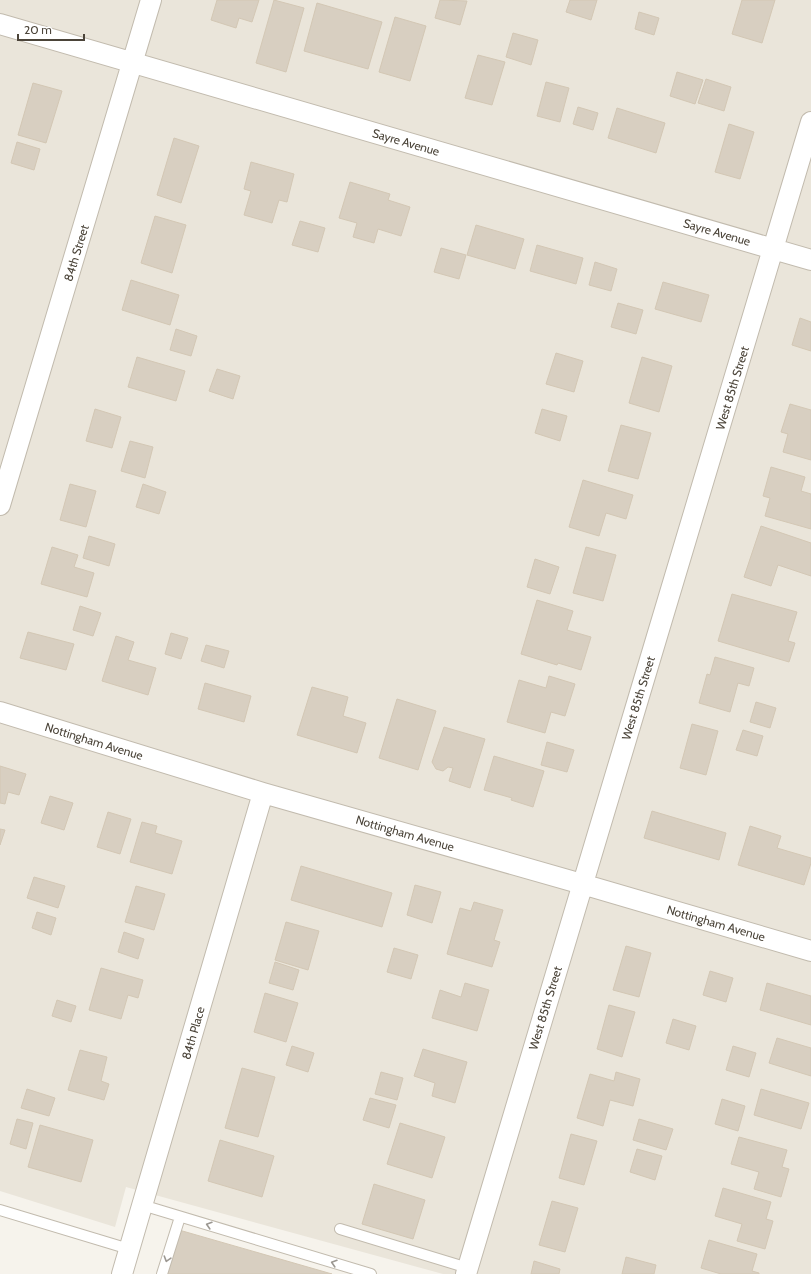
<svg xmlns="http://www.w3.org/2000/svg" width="811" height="1274" font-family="Cabin,sans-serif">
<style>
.residential{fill:#eae5da}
.building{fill:#d8cfc1;stroke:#d3c7b4}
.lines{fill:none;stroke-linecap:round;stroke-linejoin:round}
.lane-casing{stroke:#c2bbae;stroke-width:12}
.street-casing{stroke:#c2bbae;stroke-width:22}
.lane{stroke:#fff;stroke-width:10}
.street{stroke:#fff;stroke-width:20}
.oneway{stroke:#9c9892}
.labels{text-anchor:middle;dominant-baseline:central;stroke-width:4;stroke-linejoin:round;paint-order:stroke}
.street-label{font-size:12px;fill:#4b4439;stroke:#fff}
</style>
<rect width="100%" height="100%" fill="#f6f3ec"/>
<!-- residential -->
<path class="residential" d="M0,0H811V1274H443L126,1187L115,1227L0,1191Z"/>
<!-- building -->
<path class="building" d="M217,0H259L252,22L239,18L236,28L211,20Z
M274,0L304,8L286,72L256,63Z
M440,0L467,1L460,25L435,18Z
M570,0H597L591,20L566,12Z
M742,0H775L762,43L732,34Z
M317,3L382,22L368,69L304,51Z
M639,12L659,18L654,35L635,29Z
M395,17L426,26L410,81L379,72Z
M513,33L538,40L531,65L506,57Z
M478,55L505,62L492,105L465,98Z
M677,72L703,80L695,104L670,96Z
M706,79L731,87L724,111L698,103Z
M546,82L569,88L560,122L537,116Z
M33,83L62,91L46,143L18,135Z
M578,107L598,113L593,130L573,124Z
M617,108L665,123L656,153L608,138Z
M729,124L754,132L740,179L715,172Z
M174,138L199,146L181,203L157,195Z
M17,142L40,149L34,170L11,163Z
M251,162L294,174L287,202L279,200L272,223L244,215L251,191L244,189Z
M350,182L390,194L388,200L410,207L401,236L378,229L374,243L353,237L357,223L339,218Z
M155,216L186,225L172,273L141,263Z
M300,221L325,228L318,252L292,245Z
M476,225L524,239L515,269L467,255Z
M537,245L583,258L576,284L530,271Z
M441,248L466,255L459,279L434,272Z
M595,262L617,269L611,291L589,285Z
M131,280L179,295L170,325L122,310Z
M663,282L709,295L701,322L655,309Z
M618,303L643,310L636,334L611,327Z
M800,318L811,322V351L792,345Z
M176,329L197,336L191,356L170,350Z
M556,353L583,361L574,392L546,384Z
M137,357L185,371L176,401L128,387Z
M642,357L672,366L659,412L629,403Z
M217,369L240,376L233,399L209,391Z
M790,404L811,410V460L783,452L788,434L781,432Z
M95,409L121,417L112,448L86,441Z
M542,409L567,416L560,441L535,433Z
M621,425L651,433L638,479L608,471Z
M130,441L153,447L145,478L121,471Z
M771,467L805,477L801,491L811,494V529L765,516L770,498L763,496Z
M583,480L633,495L626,519L606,513L599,536L569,527Z
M70,484L96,491L86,527L60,520Z
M143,484L166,492L159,514L136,507Z
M761,526L811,543V576L778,565L771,586L744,577Z
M89,536L115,544L109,566L83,558Z
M52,547L78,555L74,567L94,573L87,597L41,584Z
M586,547L616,555L603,601L573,593Z
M535,559L559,567L550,594L527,587Z
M732,594L797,612L788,641L795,643L789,662L718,641Z
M537,600L573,611L567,630L591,637L581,670L558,663L557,665L521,654Z
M80,606L101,613L93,636L73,630Z
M28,632L74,644L66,670L20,658Z
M171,633L188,638L181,659L165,654Z
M116,636L134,642L128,660L156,668L148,695L102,681Z
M206,645L229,651L224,668L201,661Z
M715,657L754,668L749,686L738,683L730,712L699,703L707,674L710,675Z
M549,676L575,684L565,716L551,712L545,733L507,722L519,680L546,688Z
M205,683L251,696L244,722L198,709Z
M312,687L348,697L343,716L366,723L357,753L297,735Z
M397,699L436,711L418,770L379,758Z
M756,702L776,708L770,728L750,722Z
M692,724L718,731L706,775L680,768Z
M444,727L485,739L470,788L449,781L453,768L448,767L443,771L436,769L432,762Z
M743,730L763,736L757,756L736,750Z
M547,742L574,750L567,772L541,765Z
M494,756L544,771L533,807L511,800L512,798L484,790Z
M0,766L26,774L19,795L8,792L5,804L0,803Z
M50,796L73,803L64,830L41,823Z
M652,811L726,833L719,860L644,838Z
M108,812L131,819L120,854L97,847Z
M142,822L157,826L155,833L182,841L172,874L130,862Z
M750,826L781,836L777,848L811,858V863L804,885L738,865Z
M0,829L5,830L0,845Z
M301,866L392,893L382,927L291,900Z
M34,877L65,886L58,908L27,898Z
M415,885L441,892L432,923L407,915Z
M136,886L165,894L154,930L125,922Z
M474,902L503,910L494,940L500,942L492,967L447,954L460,908L471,911Z
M37,912L56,918L51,935L32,928Z
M286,922L319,931L308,970L275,960Z
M124,932L144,939L138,959L118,952Z
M626,946L651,953L639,997L613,990Z
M394,948L418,955L411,979L387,972Z
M275,962L299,970L293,990L269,983Z
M101,968L143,980L138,998L128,995L121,1019L89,1010Z
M710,971L733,978L726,1002L703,995Z
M465,983L489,990L477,1031L432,1018L440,990L461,997Z
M767,983L811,996V1025L760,1010Z
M265,993L298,1003L286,1042L254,1032Z
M57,1000L76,1006L71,1022L52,1016Z
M609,1005L635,1012L622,1057L597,1049Z
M673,1019L696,1026L689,1050L666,1043Z
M777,1038L811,1048V1076L769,1063Z
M292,1046L314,1053L308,1072L286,1065Z
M733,1046L756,1053L749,1077L726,1070Z
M423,1049L467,1062L455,1103L432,1096L435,1083L414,1076Z
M80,1050L107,1057L101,1081L109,1084L104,1100L68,1090Z
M242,1068L275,1077L258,1137L225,1128Z
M381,1072L403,1078L397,1100L375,1094Z
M616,1072L640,1079L633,1106L610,1100L603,1126L577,1118L590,1074L614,1081Z
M27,1089L55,1098L49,1116L21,1108Z
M761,1089L809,1103L801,1129L754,1115Z
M370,1098L396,1105L389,1128L363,1120Z
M722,1099L745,1106L738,1131L715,1124Z
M17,1119L33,1123L26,1149L10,1144Z
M639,1119L673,1129L666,1150L633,1140Z
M400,1123L445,1137L432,1178L387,1164Z
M40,1125L93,1140L81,1182L28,1167Z
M571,1134L597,1141L584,1185L559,1178Z
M739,1137L787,1150L782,1167L789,1169L781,1197L754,1189L759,1172L731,1164Z
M220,1140L274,1156L262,1197L208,1181Z
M637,1149L662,1156L655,1180L630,1172Z
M374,1184L425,1200L413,1239L362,1224Z
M723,1188L771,1202L766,1219L773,1221L765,1249L737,1241L742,1224L715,1216Z
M552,1201L578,1208L565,1252L539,1245Z
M179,1230L332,1274H166Z
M709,1240L757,1254L752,1271L759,1273V1274H721L701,1268Z
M626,1257L656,1265L654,1274H622Z
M534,1261L560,1269L559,1274H531Z"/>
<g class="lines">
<!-- lane casing -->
<g class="lane-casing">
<path id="lane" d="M142,1205L371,1274
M0,1210L129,1249
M340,1229L468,1268
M162,1274L180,1217"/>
</g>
<!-- street casing -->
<g class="street-casing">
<path id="street" d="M0,24L811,260
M0,505L151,0
M0,712L263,793L582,884L811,951
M122,1274L263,793
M466,1274C578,889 699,507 811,122"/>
</g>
<!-- lane -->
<use href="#lane" class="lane"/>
<!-- street -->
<use href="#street" class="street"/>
</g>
<!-- one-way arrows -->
<defs><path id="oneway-chevron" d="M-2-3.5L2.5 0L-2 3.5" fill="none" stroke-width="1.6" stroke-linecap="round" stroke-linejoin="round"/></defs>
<g class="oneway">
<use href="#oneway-chevron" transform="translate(209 1225) rotate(-163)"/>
<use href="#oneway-chevron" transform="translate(167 1259) rotate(107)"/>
<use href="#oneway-chevron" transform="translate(334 1263) rotate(-163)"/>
</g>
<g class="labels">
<!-- street labels -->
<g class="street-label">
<text transform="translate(406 142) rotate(16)">Sayre Avenue</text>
<text transform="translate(717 232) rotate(16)">Sayre Avenue</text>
<text transform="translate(76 253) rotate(-73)">84th Street</text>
<text transform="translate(732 388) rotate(-73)">West 85th Street</text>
<text transform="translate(638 698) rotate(-73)">West 85th Street</text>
<text transform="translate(94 741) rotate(17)">Nottingham Avenue</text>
<text transform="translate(405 833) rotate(16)">Nottingham Avenue</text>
<text transform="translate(716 923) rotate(16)">Nottingham Avenue</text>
<text transform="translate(545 1008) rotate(-73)">West 85th Street</text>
<text transform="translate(193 1033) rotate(-74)">84th Place</text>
</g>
</g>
<!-- scale -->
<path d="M18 34v6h66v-6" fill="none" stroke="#4b4439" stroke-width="2"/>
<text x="24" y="34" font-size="12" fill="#4b4439" stroke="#ffffff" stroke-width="3" paint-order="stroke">20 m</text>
</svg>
